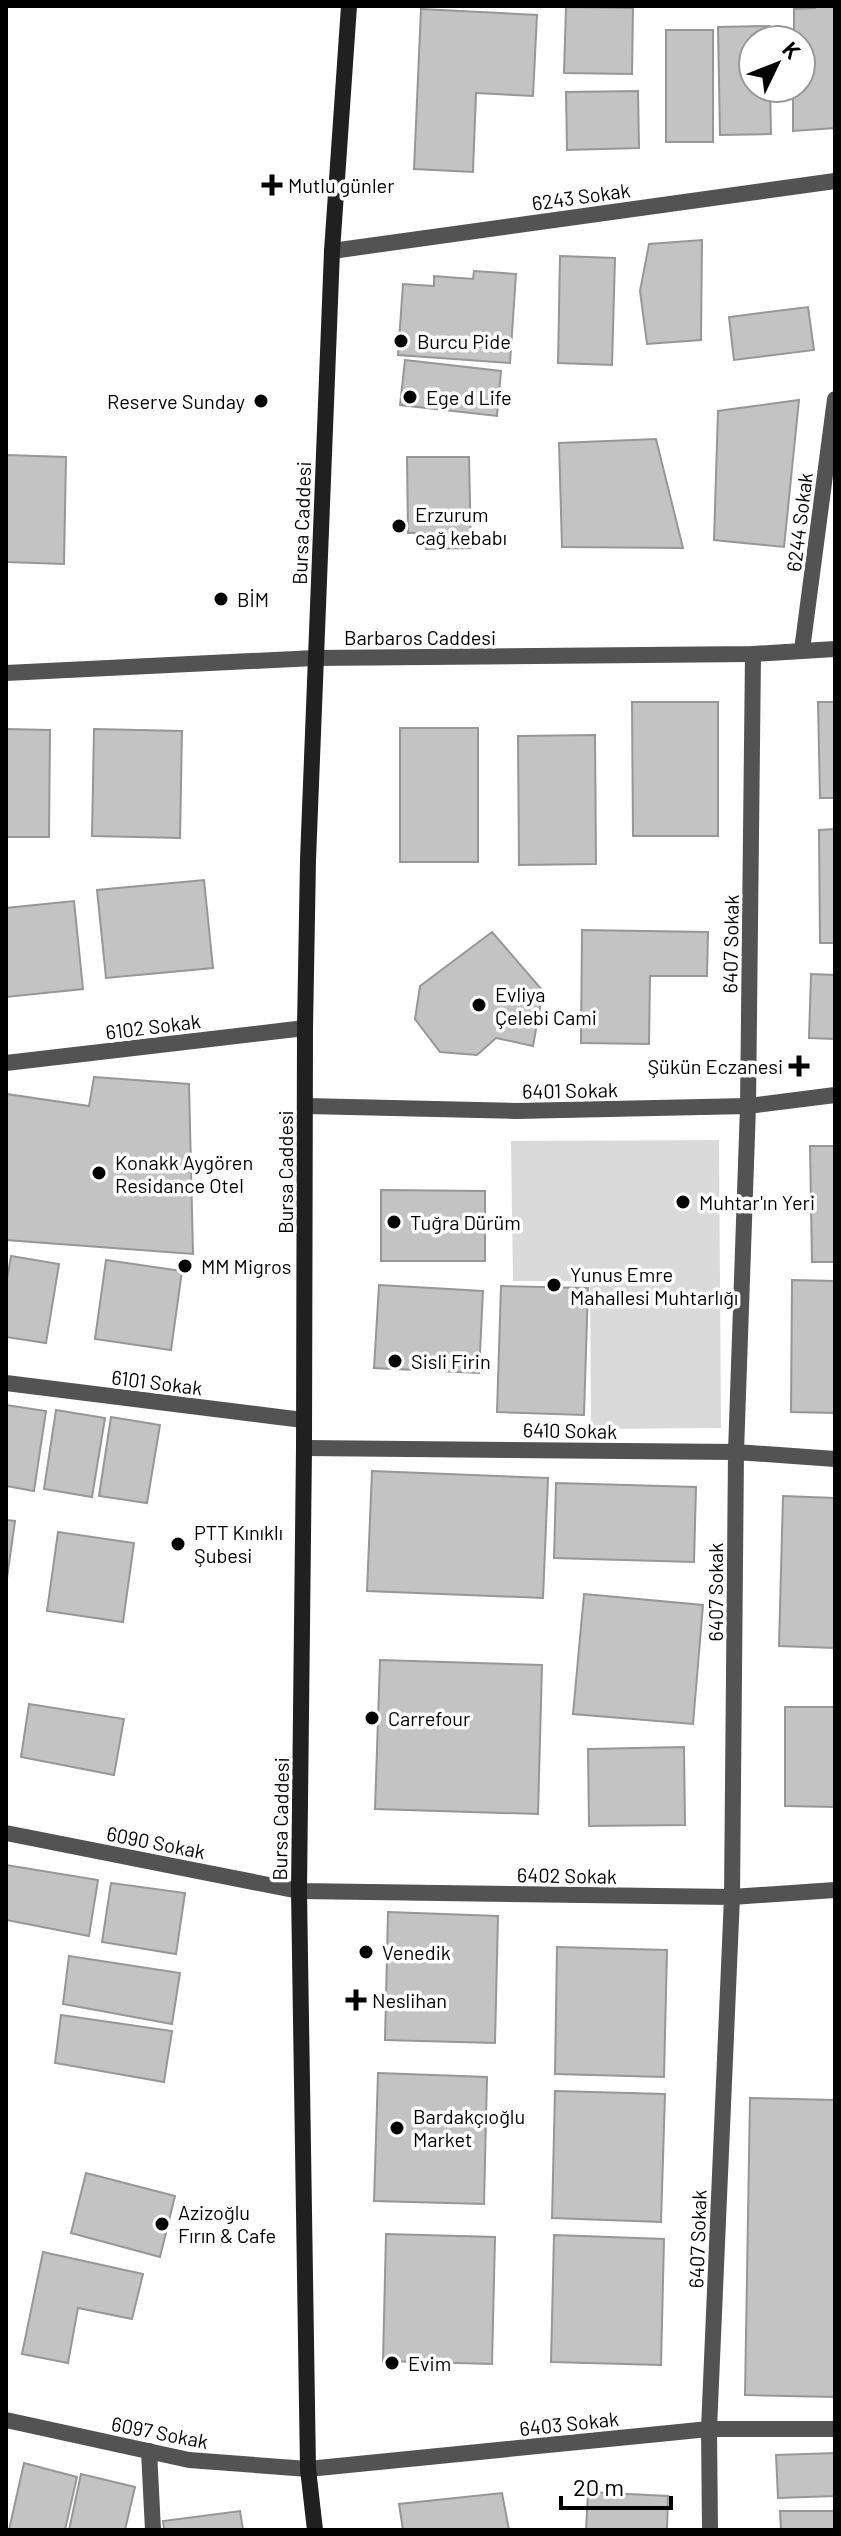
<svg xmlns="http://www.w3.org/2000/svg" width="841" height="2536" font-family="Barlow,sans-serif">
<style>
.green{fill:#dadada}
.building{fill:#c3c3c3;stroke:#979797;stroke-width:2}
.lines{fill:none;stroke-linecap:round;stroke-linejoin:round}
.service{stroke:#535353;stroke-width:16}
.minor{stroke:#535353;stroke-width:16}
.tertiary{stroke:#535353;stroke-width:16}
.secondary{stroke:#202020;stroke-width:16}
.poi-dot{fill:#000;stroke:#fff;stroke-width:3}
.labels{text-anchor:middle;dominant-baseline:central;stroke-width:7;stroke-linejoin:round;paint-order:stroke}
.poi-label{font-size:20px;fill:#000;stroke:#fff;text-anchor:start}
.street-label{font-size:20px;fill:#000;stroke:#fff}
</style>
<rect width="100%" height="100%" fill="#fff"/>
<!-- green -->
<path class="green" d="M719,1140L721,1428L591,1429L590,1281H513L511,1141Z"/>
<!-- building -->
<path class="building" d="M815,6H835V128L793,131V88H801V40H794V9L815,8Z
M566,7L633,8L632,74L564,73Z
M421,9L537,15L533,96L476,93L473,172L414,169Z
M769,26V40H753V88H770L771,134L720,135L718,27Z
M666,30H713V142H666Z
M638,91L639,148L567,150L566,92Z
M702,240L701,340L647,344L640,291L649,244Z
M560,256L615,258L612,365L558,363Z
M474,271L516,274L510,363L398,355L403,284L434,286V276L473,279Z
M808,307L814,350L734,360L729,317Z
M405,360L501,371L497,416L400,405Z
M799,400L784,547L714,540L718,411Z
M656,439L683,548L562,547L559,443Z
M6,455L66,457L64,564L6,562Z
M407,457H469L471,548L426,549L425,533H408Z
M632,702H718V836H633Z
M818,702H835V798H820Z
M400,728H478V862H400Z
M6,729L50,730L49,837H6Z
M94,729L182,731L180,838L92,836Z
M595,735L596,864L519,865L518,736Z
M835,829V943H820L819,830Z
M204,880L213,968L106,978L97,890Z
M74,901L83,989L6,997V908Z
M582,930L708,932L707,976H650L649,1044L581,1043Z
M492,932L543,991L533,1046L496,1038L477,1055L440,1052L415,1019L420,986Z
M811,974L835,975V1039L809,1038Z
M94,1077L189,1084L193,1254L6,1240V1094L89,1106Z
M810,1146H835V1262H812Z
M381,1190L485,1191V1261H381Z
M11,1256L59,1264L46,1343L6,1337V1285Z
M106,1260L182,1271L171,1350L95,1339Z
M792,1280L835,1281V1413L791,1412Z
M379,1285L483,1291L479,1373L374,1368Z
M501,1286L588,1288L584,1415L497,1412Z
M6,1405L46,1411L34,1491L6,1486Z
M56,1410L105,1418L92,1497L44,1489Z
M111,1417L160,1425L147,1503L99,1496Z
M372,1471L548,1478L543,1598L367,1591Z
M556,1483L696,1487L694,1562L554,1558Z
M783,1496L835,1498V1648L779,1646Z
M6,1520L15,1521L6,1585Z
M58,1532L134,1543L123,1622L47,1611Z
M584,1594L703,1605L693,1724L573,1714Z
M380,1660L542,1665L538,1814L375,1809Z
M29,1704L124,1719L114,1775L21,1757Z
M785,1707H835V1807L785,1806Z
M684,1747L685,1825L589,1826L588,1749Z
M6,1865L98,1880L89,1936L6,1920Z
M111,1883L185,1893L176,1954L102,1942Z
M388,1912L498,1916L495,2043L385,2040Z
M557,1947L667,1950L664,2077L555,2074Z
M69,1956L180,1973L172,2024L63,2004Z
M61,2015L172,2031L164,2082L55,2063Z
M378,2073L487,2077L484,2204L374,2201Z
M555,2091L665,2094L661,2222L552,2218Z
M750,2098L835,2100V2397L745,2395Z
M86,2173L175,2196L160,2257L71,2233Z
M386,2234L495,2237L492,2364L383,2361Z
M554,2235L664,2239L661,2365L551,2362Z
M43,2252L143,2274L132,2319L78,2308L68,2363L22,2354Z
M835,2453V2496L778,2498L776,2455Z
M24,2463L77,2477L65,2530H9Z
M81,2474L135,2487L125,2530H69Z
M588,2492L668,2496L667,2530H586Z
M502,2493L509,2530H403L399,2504Z
M240,2511L243,2530H164L163,2521Z
M780,2511H835V2530H781Z"/>
<g class="lines">
<!-- service -->
<path class="service" d="M149,2451L153,2530"/>
<!-- minor -->
<path class="minor" d="M332,251L835,181
M802,650L835,399
M6,1063L305,1028
M306,1106L516,1111L748,1106L835,1095
M6,1383L303,1420
M304,1448L736,1452L835,1459
M6,1833L299,1891L732,1897L835,1890
M6,2420L189,2460L308,2469L709,2429H835
M710,2530L709,2429L732,1897L736,1452L748,1106L753,654"/>
<!-- tertiary -->
<path class="tertiary" d="M6,673L315,658L753,654L835,649"/>
<!-- secondary -->
<path class="secondary" d="M315,2530L308,2469L299,1891L304,1448L305,1028L308,860L332,251L349,6"/>
</g>
<!-- markers -->
<g class="poi-dot">
<path d="M268 173h8v8h8v8h-8v8h-8v-8h-8v-8h8z"/>
<circle cx="401" cy="341" r="8"/>
<circle cx="410" cy="397" r="8"/>
<circle cx="261" cy="401" r="8"/>
<circle cx="399" cy="526" r="8"/>
<circle cx="221" cy="599" r="8"/>
<circle cx="479" cy="1005" r="8"/>
<path d="M795 1054h8v8h8v8h-8v8h-8v-8h-8v-8h8z"/>
<circle cx="99" cy="1173" r="8"/>
<circle cx="683" cy="1202" r="8"/>
<circle cx="394" cy="1222" r="8"/>
<circle cx="185" cy="1266" r="8"/>
<circle cx="554" cy="1285" r="8"/>
<circle cx="395" cy="1361" r="8"/>
<circle cx="178" cy="1544" r="8"/>
<circle cx="372" cy="1718" r="8"/>
<circle cx="366" cy="1952" r="8"/>
<path d="M352 1988h8v8h8v8h-8v8h-8v-8h-8v-8h8z"/>
<circle cx="397" cy="2128" r="8"/>
<circle cx="162" cy="2224" r="8"/>
<circle cx="392" cy="2363" r="8"/>
</g>
<g class="labels">
<!-- poi labels -->
<g class="poi-label">
<text x="288" y="185">Mutlu günler</text>
<text x="417" y="341">Burcu Pide</text>
<text x="426" y="397">Ege d Life</text>
<text x="245" y="401" text-anchor="end">Reserve Sunday</text>
<text x="415" y="514">Erzurum<tspan x="415" dy="23">cağ kebabı</tspan></text>
<text x="237" y="599">BİM</text>
<text x="495" y="994">Evliya<tspan x="495" dy="23">Çelebi Cami</tspan></text>
<text x="783" y="1066" text-anchor="end">Şükün Eczanesi</text>
<text x="115" y="1162">Konakk Aygören<tspan x="115" dy="23">Residance Otel</tspan></text>
<text x="699" y="1202">Muhtar'ın Yeri</text>
<text x="410" y="1222">Tuğra Dürüm</text>
<text x="201" y="1266">MM Migros</text>
<text x="570" y="1274">Yunus Emre<tspan x="570" dy="23">Mahallesi Muhtarlığı</tspan></text>
<text x="411" y="1361">Sisli Firin</text>
<text x="194" y="1532">PTT Kınıklı<tspan x="194" dy="23">Şubesi</tspan></text>
<text x="388" y="1718">Carrefour</text>
<text x="382" y="1952">Venedik</text>
<text x="372" y="2000">Neslihan</text>
<text x="413" y="2116">Bardakçıoğlu<tspan x="413" dy="23">Market</tspan></text>
<text x="178" y="2212">Azizoğlu<tspan x="178" dy="23">Fırın &amp; Cafe</tspan></text>
<text x="408" y="2363">Evim</text>
</g>
<!-- street labels -->
<g class="street-label">
<text transform="translate(581 196) rotate(-8)">6243 Sokak</text>
<text transform="translate(799 522) rotate(-83)">6244 Sokak</text>
<text transform="translate(301 523) rotate(-88)">Bursa Caddesi</text>
<text x="420" y="637">Barbaros Caddesi</text>
<text transform="translate(730 944) rotate(-89)">6407 Sokak</text>
<text transform="translate(153 1026) rotate(-7)">6102 Sokak</text>
<text transform="translate(570 1090) rotate(-1)">6401 Sokak</text>
<text transform="translate(285 1172) rotate(-90)">Bursa Caddesi</text>
<text transform="translate(157 1382) rotate(7)">6101 Sokak</text>
<text transform="translate(570 1430) rotate(1)">6410 Sokak</text>
<text transform="translate(715 1592) rotate(-90)">6407 Sokak</text>
<text transform="translate(280 1819) rotate(-89)">Bursa Caddesi</text>
<text transform="translate(156 1842) rotate(11)">6090 Sokak</text>
<text transform="translate(567 1875) rotate(1)">6402 Sokak</text>
<text transform="translate(697 2239) rotate(-88)">6407 Sokak</text>
<text transform="translate(569 2423) rotate(-6)">6403 Sokak</text>
<text transform="translate(160 2432) rotate(11)">6097 Sokak</text>
</g>
</g>
<!-- border -->
<rect width="841" height="2536" fill="none" stroke="#000000" stroke-width="16"/>
<!-- north arrow -->
<g transform="translate(777 64) rotate(47)"><circle r="38" fill="#ffffff" stroke="#999999" stroke-width="2"/>
<path d="M0-6L14 30L0 20L-14 30Z" fill="#000000"/>
<text y="-12" font-size="22" font-weight="bold" text-anchor="middle" fill="#000000">K</text>
</g>
<!-- scale -->
<path d="M561 2496v12h110v-12" fill="none" stroke="#000000" stroke-width="4"/>
<text x="573" y="2496" font-size="24" fill="#000000" stroke="#ffffff" stroke-width="6" paint-order="stroke">20 m</text>
</svg>
